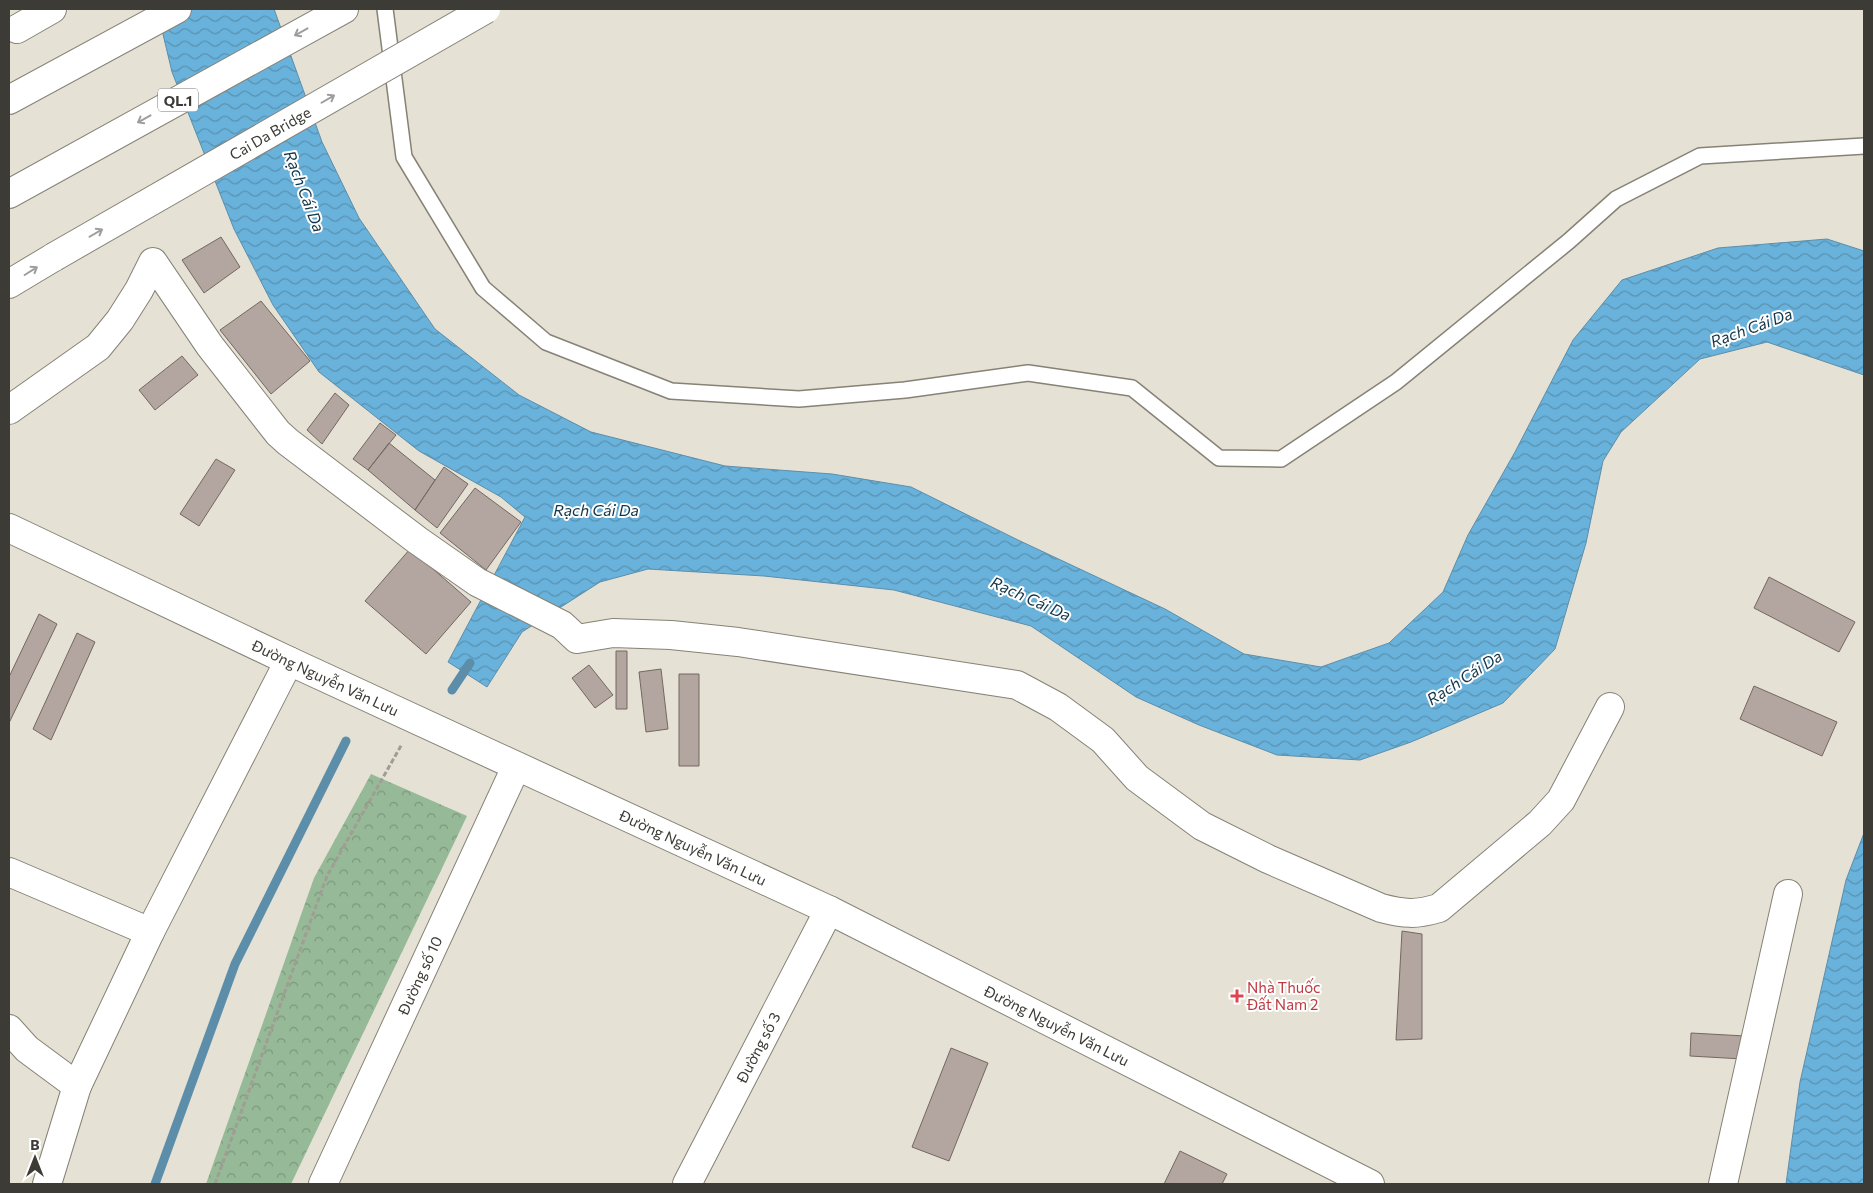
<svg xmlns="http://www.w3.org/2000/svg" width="1873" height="1193" font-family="Commissioner,sans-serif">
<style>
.park{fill:url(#park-crowns)}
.water{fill:url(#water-waves);stroke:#5c8eaa}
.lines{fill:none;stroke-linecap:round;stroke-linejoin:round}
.stream{stroke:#5c8eaa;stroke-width:9}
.building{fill:#b3a5a0;stroke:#746862}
.service-casing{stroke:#868276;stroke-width:18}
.minor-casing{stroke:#868276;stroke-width:30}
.tertiary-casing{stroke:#868276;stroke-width:30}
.trunk-casing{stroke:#868276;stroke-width:30}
.path{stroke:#a09d93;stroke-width:3;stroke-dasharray:5 2.5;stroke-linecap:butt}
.service{stroke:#fff;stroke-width:15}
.minor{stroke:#fff;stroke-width:28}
.tertiary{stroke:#fff;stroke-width:28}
.trunk{stroke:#fff;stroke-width:28}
.trunk-bridge-casing{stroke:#868276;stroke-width:30;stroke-linecap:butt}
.trunk-bridge{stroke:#fff;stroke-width:28}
.oneway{stroke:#9e9d9a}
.health-dot{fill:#e0444e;stroke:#fff;stroke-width:2}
.labels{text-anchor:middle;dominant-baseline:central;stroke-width:4;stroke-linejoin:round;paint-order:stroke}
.shield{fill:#fff;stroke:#767672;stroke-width:1}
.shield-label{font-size:14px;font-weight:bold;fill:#3c3b36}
.street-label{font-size:15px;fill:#3c3b36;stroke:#fff}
.health-label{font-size:15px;fill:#be3a42;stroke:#fff;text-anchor:start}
.water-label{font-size:16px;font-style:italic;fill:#153648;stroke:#fff}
</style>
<defs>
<pattern id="park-crowns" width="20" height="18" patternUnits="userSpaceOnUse" patternTransform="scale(1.25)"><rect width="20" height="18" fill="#96b998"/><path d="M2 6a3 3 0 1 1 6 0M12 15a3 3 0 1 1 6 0" fill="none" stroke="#7c987d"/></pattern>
<pattern id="water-waves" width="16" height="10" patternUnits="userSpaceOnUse" patternTransform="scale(1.25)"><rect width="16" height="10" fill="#69b2db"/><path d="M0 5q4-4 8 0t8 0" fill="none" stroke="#5892b2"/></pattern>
</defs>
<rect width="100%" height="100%" fill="#e5e1d4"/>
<!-- park -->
<path class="park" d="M371,774L467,816L291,1184H206L314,878Z"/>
<!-- water -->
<path class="water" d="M157,9H274L322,142L359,218L435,329L519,395L591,432L725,466L832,474L911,487L1018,540L1165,609L1244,654L1321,667L1389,643L1443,592L1468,535L1515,452L1573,340L1622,280L1718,248L1827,239L1864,251V375L1767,342L1700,359L1621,432L1603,461L1586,543L1555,649L1503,703L1411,742L1360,760L1277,755L1199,725L1136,697L1031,626L894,590L764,576L648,569L600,582L522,632L487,687L448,662L525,517L501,497L419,451L319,372L273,305L234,229L172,72Z
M1864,833V1184H1786L1800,1082L1846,880Z"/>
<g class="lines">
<!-- stream -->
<path class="stream" d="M452,690L470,663
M155,1184L235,964L346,741"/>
</g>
<!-- building -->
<path class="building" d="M221,237L240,267L204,293L182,260Z
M261,301L310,361L271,394L220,330Z
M182,356L198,375L155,410L139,390Z
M335,393L349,405L322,444L307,430Z
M380,423L396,435L368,470L353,459Z
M389,443L435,480L415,510L368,470Z
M216,459L235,470L199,526L180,514Z
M444,467L468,484L437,528L415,510Z
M475,488L521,522L486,570L440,533Z
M410,549L471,602L426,654L365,601Z
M1769,577L1855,622L1839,652L1754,608Z
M39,614L57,624L9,723V677Z
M77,633L95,642L51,740L33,729Z
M616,651H627V709H616Z
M589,665L613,695L595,708L572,678Z
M661,669L668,729L646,732L639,672Z
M679,674H699V766H679Z
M1754,686L1837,722L1822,756L1740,719Z
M1402,931L1422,934V1039L1396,1040Z
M1691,1033L1745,1036L1743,1059L1690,1056Z
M951,1048L988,1063L949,1161L912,1147Z
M1180,1151L1227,1174L1222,1184H1164Z"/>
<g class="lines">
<!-- service casing -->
<g class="service-casing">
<path id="service" d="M385,9L404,157L483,288L546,342L671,391L799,399L905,390L1028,373L1132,388L1219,458L1281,459L1396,382L1569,241L1616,199L1700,156L1864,146"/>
</g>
<!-- minor casing -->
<g class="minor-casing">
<g id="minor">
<path d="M17,29L52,9"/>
<path d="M9,100L177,9"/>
<path d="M9,410L98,347L120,320L139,290L153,262L210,346L278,433L288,442L417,540L477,582L562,625L577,639L613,633L671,635L738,642L1017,685L1058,707L1103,740L1137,778L1202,826L1268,859L1381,908C1404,914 1416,915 1439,908L1540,823L1561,800L1610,707"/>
<path d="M9,872L150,932"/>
<path d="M9,1029L27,1049L77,1086"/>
<path d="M47,1184L77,1086L150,932L289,661"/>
<path id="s1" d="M323,1184L516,767"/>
<path id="s2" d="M687,1184L829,910"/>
<path d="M1723,1184L1788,894"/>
</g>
</g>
<!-- tertiary casing -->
<g class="tertiary-casing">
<g id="tertiary">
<path id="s3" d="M9,528L289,661L829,910L1370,1184"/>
</g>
</g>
<!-- trunk casing -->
<g class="trunk-casing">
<path id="trunk" d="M9,194L344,9
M9,284L54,257"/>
</g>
<!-- path -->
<path class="path" d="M215,1184L327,876L402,744"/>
<!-- service -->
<use href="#service" class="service"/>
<!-- minor -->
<use href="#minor" class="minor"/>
<!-- tertiary -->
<use href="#tertiary" class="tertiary"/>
<!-- trunk -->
<use href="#trunk" class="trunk"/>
<!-- trunk-bridge casing -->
<g class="trunk-bridge-casing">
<g id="trunk-bridge">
<path id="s4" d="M54,257L486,9"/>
</g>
</g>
<!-- trunk-bridge -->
<use href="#trunk-bridge" class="trunk-bridge"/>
</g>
<!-- one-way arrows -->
<defs><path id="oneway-shaft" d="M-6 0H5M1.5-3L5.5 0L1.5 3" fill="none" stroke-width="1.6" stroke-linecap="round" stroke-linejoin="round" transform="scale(1.25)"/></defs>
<g class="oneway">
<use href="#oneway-shaft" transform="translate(301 32) rotate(151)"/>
<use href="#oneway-shaft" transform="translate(328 99) rotate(-30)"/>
<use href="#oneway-shaft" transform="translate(144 119) rotate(151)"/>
<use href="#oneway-shaft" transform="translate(96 233) rotate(-30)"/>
<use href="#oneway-shaft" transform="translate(31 271) rotate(-32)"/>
</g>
<!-- markers -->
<path class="health-dot" d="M1234.5 988.5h5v5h5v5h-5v5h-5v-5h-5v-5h5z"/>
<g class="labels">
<!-- shield labels -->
<rect class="shield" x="158" y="88.5" width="40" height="23" rx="4"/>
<g class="shield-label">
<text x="178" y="100">QL.1</text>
</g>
<!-- street labels -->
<g class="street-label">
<text stroke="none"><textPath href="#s4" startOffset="249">Cai Da Bridge</textPath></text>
<text stroke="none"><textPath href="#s3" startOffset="350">Đường Nguyễn Văn Lưu</textPath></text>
<text stroke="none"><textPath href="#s3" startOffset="755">Đường Nguyễn Văn Lưu</textPath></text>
<text stroke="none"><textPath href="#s1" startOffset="230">Đường số 10</textPath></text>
<text stroke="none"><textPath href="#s3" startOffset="1160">Đường Nguyễn Văn Lưu</textPath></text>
<text stroke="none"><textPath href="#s2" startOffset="154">Đường số 3</textPath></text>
</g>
<!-- health labels -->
<g class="health-label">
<text x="1247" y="987">Nhà Thuốc<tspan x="1247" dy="17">Đất Nam 2</tspan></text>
</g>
<!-- water labels -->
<g class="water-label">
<text transform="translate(305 191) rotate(69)">Rạch Cái Da</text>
<text transform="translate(1751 327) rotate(-20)">Rạch Cái Da</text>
<text x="596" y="509">Rạch Cái Da</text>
<text transform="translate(1031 598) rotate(24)">Rạch Cái Da</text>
<text transform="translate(1464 677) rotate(-33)">Rạch Cái Da</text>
</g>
</g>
<!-- border -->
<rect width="1873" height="1193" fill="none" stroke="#3c3b36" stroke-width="20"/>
<!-- north arrow -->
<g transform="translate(35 1158)" stroke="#ffffff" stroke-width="4" paint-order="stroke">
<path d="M0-4L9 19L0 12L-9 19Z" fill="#3c3b36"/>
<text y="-8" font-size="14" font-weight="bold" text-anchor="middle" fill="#3c3b36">B</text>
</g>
</svg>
